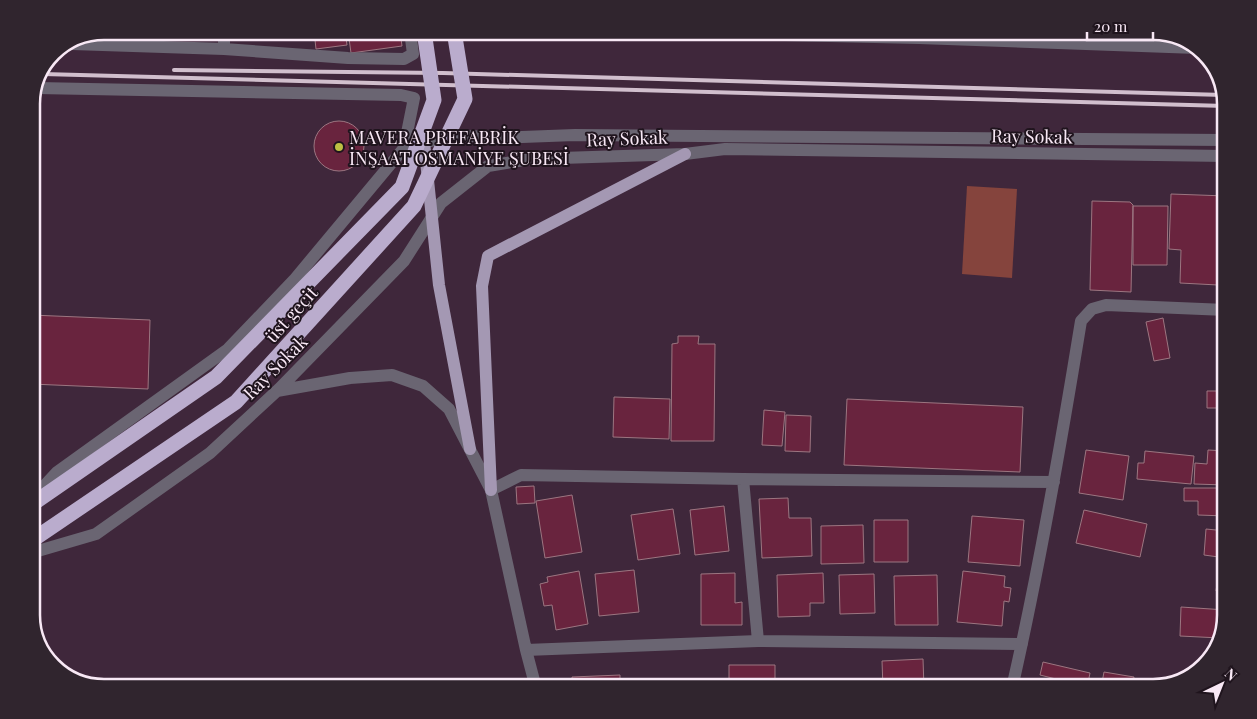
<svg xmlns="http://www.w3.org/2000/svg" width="1257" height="719" font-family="'Playfair Display',serif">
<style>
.green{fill:#85443d}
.building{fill:#69243e;stroke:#9c7681}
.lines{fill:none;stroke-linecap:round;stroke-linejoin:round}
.minor{stroke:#6a6572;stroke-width:12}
.major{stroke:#a498b3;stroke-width:12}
.rail{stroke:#d1bfcd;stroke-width:4}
.highway-bridge{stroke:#baaccd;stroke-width:15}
.poi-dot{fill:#bdbf43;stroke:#1f141d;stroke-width:2}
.labels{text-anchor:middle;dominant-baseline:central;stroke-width:4;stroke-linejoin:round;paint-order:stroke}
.street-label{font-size:18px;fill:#f8e8f5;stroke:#1f141d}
.poi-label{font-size:18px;fill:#f8e8f5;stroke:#1f141d;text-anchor:start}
.rim{fill:none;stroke:#f8e8f5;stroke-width:2.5}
</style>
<rect width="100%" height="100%" fill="#3f273b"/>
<!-- green -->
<path class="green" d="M967,186L1017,189L1012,278L962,274Z"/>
<!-- building -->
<path class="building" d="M139,31H174V40L139,39Z
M314,31H345L347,45L316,49Z
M348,31H400L402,46L351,53Z
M314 146a25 25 0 1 1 50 0a25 25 0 1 1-50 0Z
M1171,194L1226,196V281H1218V285L1180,283L1181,250L1169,249Z
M1092,201L1130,202L1133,205L1131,292L1090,290Z
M1133,206H1168L1167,265H1133Z
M31,315L150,320L148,389L31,384Z
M1163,318L1170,358L1154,361L1146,322Z
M678,336H699L698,344H715L714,441H671L672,344L678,343Z
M1218,375H1226V408H1207V391H1219Z
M614,397L670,399L669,439L613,437Z
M847,399L1023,407L1020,472L844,465Z
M764,410L785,412L782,446L762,445Z
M786,415L811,416L810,452L785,451Z
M1086,450L1129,456L1123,500L1079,493Z
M1208,450L1226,451V485L1194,484L1195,463L1207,464Z
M1145,451L1194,456L1191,484L1137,479L1138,463H1144Z
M534,486L535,503L517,504L516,487Z
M1184,488H1226V516L1198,515V501H1184Z
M572,495L582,552L545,558L536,501Z
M788,498L789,518H811L812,556L762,558L759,499Z
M724,506L729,551L695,555L690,510Z
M673,509L680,554L638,560L631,515Z
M1084,510L1147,524L1140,557L1076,543Z
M972,516L1024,520L1020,566L968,562Z
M874,520H908V562H874Z
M863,525L864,563L821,564V526Z
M1206,529L1226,531V558L1204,555Z
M1220,561L1226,562V592L1216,591Z
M634,570L639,612L599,616L595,574Z
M579,571L588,624L556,630L552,605L544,606L540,584L548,582L547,577Z
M963,571L1005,576L1004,587L1011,588L1009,602L1004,601L1002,626L957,622Z
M735,573V603L742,602V625H701V574Z
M823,573L824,603H810V616L778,617L777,575Z
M874,574L875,613L840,614L839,575Z
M937,575L938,625H895L894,576Z
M1181,607L1226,610L1224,623H1221L1220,638L1180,636Z
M923,659L924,688H883L882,661Z
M1043,662L1090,673L1087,688H1054L1056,679L1040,675Z
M729,665H775V688H729Z
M1104,672L1134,677L1132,688H1101Z
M620,675V688H573L572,677Z"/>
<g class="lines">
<!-- minor -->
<path class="minor" d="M224,31V49
M610,31L919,38L1197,48
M72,44L224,49L348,58L404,59L413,54L410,31
M37,88L401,95L414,98L404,148
M277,391L350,378L392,375L423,386L449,409L491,490L526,650L536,688
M743,479L758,641
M491,490L521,475L743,479L1054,482
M31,500L57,472L228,349L294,280L404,148L450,136L522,137L575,135L1226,140
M31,553L96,534L210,453L279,389L404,261L441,203L488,166L530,159L685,154L725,149L1226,156
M526,650L758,641L1022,644
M1012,688C1040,566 1061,444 1081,321L1092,309L1106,305L1226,310"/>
<!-- major -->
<path class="major" d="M424,142L439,285L470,449
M491,490L482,286L488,256L685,154"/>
<!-- rail -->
<path class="rail" d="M174,70L443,73L1224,95
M43,74L1226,106"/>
<!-- highway-bridge -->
<path class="highway-bridge" d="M31,505L216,377L402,187L434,100L424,31
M31,541L236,402L414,206L465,99L454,31"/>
</g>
<!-- markers -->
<circle class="poi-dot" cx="339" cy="147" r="5"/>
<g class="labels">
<!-- street labels -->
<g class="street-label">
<text transform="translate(1032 136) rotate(1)">Ray Sokak</text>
<text transform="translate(627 138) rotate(-2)">Ray Sokak</text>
<text transform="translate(291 314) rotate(-48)">üst geçit</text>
<text transform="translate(275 367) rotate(-45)">Ray Sokak</text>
</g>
<!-- poi labels -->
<g class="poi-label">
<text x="349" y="137">MAVERA PREFABRİK<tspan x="349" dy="21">İNŞAAT OSMANİYE ŞUBESİ</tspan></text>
</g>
</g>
<!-- crop -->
<path d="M0 0H1257V719H0ZM104 40H1153A64 64 0 0 1 1217 104V615A64 64 0 0 1 1153 679H104A64 64 0 0 1 40 615V104A64 64 0 0 1 104 40Z" fill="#30252e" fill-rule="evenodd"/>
<path class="rim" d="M104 40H1153A64 64 0 0 1 1217 104V615A64 64 0 0 1 1153 679H104A64 64 0 0 1 40 615V104A64 64 0 0 1 104 40Z"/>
<!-- north arrow -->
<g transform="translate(1222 684) rotate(43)" stroke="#1f141d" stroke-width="4" paint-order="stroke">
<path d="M0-4L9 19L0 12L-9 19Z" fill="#f8e8f5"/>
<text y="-8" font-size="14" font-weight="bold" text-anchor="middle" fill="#f8e8f5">N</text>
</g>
<!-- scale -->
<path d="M1087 32v8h66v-8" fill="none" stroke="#f8e8f5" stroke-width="2.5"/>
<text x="1094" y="32" font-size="15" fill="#f8e8f5" stroke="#1f141d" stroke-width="4" paint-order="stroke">20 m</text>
</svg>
